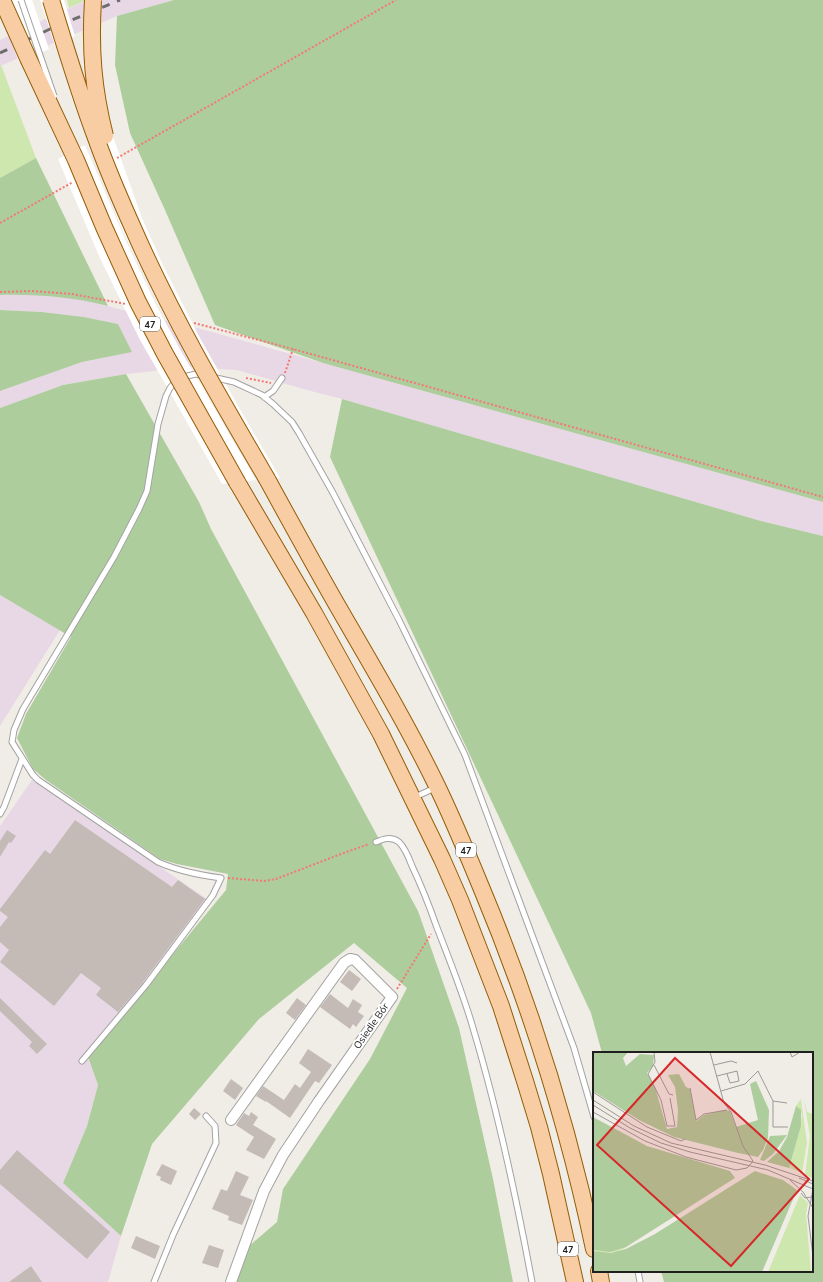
<svg xmlns="http://www.w3.org/2000/svg" width="823" height="1282" font-family="Mulish,sans-serif">
<style>
.industrial{fill:#e8d8e6}
.grass{fill:#cee7ae}
.forest{fill:#aecd9d}
.pier{fill:#fff}
.building{fill:#c4bbb6}
.lines{fill:none;stroke-linecap:round;stroke-linejoin:round}
.lane-casing{stroke:#a3a3a3;stroke-width:7}
.street-casing{stroke:#a3a3a3;stroke-width:12}
.primary-casing{stroke:#945c06;stroke-width:18}
.path{stroke:#f47773;stroke-width:2;stroke-dasharray:2 2;stroke-linecap:butt}
.lane{stroke:#fff;stroke-width:5}
.street{stroke:#fff;stroke-width:10}
.primary{stroke:#f8cda3;stroke-width:16}
.rail{stroke:#6d6d6d;stroke-width:3;stroke-dasharray:8 8;stroke-linecap:butt}
.lane-bridge-casing{stroke:#a3a3a3;stroke-width:7;stroke-linecap:butt}
.primary-bridge-casing{stroke:#945c06;stroke-width:18;stroke-linecap:butt}
.lane-bridge{stroke:#fff;stroke-width:5}
.primary-bridge{stroke:#f8cda3;stroke-width:16}
.labels{text-anchor:middle;dominant-baseline:central;stroke-width:4;stroke-linejoin:round;paint-order:stroke}
.shield{fill:#fff;stroke:#626262;stroke-width:1}
.shield-label{font-size:9px;font-weight:bold;fill:#1f1f1f}
.street-label{font-size:10px;fill:#1f1f1f;stroke:#fff}
.inset-road{fill:none;stroke:#9c9a96;stroke-width:1}
.view{fill:#d62828;fill-opacity:0.15;stroke:#d62828;stroke-width:2}
.inset-edge{fill:none;stroke:#1f1f1f;stroke-width:2}
</style>
<rect width="100%" height="100%" fill="#f0ece6"/>
<!-- industrial -->
<path class="industrial" d="M87,0H174L117,16L0,66V40Z
M30,294L82,300L201,329L823,502V536L761,521L342,399L307,390L237,370L189,367L126,374L63,385L0,408V391L82,362L131,352L117,324L84,317L42,312L0,310V295Z
M0,595L60,630L0,726Z
M32,780L207,899L88,1057L98,1085L87,1126L63,1183L121,1236L108,1282H0V826Z"/>
<!-- grass -->
<path class="grass" d="M67,0H84V1L69,8Z
M1,65L36,158L0,178V66Z"/>
<!-- forest -->
<path class="forest" d="M174,0H823V502L323,363L215,325L165,210L130,133L115,65L117,16Z
M36,158L108,306C72,297 37,294 0,295V178Z
M0,310L42,312L84,317L118,324L132,352L82,362L0,391Z
M126,374L199,502L211,529L418,911L459,1028L493,1179L513,1282H236L248,1247L277,1222L283,1189L370,1059L407,988L354,943L259,1019L152,1144L121,1236L63,1183L87,1126L98,1085L88,1057L226,890L228,874L177,864L160,859L46,780L33,769L17,738L26,714L71,637L0,595V408L63,385Z
M342,399L761,521L823,536V1282H664L661,1271H812V1053H602L591,1013L330,457Z"/>
<!-- pier -->
<path class="pier" d="M0,0H32L49,49L19,62L0,14Z
M40,0H64L75,36L55,46Z
M111,131L142,218L163,265L200,338L241,411L280,478L258,480L203,388L160,307L122,229L88,144Z
M85,145L125,239L156,305L181,351L256,480L222,484L139,338L99,256L58,159Z"/>
<!-- building -->
<path class="building" d="M75,820L172,887L178,880L205,899L141,985L118,1012L96,995L101,988L81,973L54,1006L0,962L9,950L0,942V927L8,917L0,911V909L45,850L50,854Z
M7,830L16,836L11,843L9,842L0,857V841Z
M349,970L361,979L352,991L340,982Z
M330,994L348,1008L353,999L362,1005L358,1012L364,1016L356,1027L353,1024L350,1029L320,1007Z
M0,998L47,1044L37,1054L29,1046L32,1042L0,1011Z
M297,998L306,1005L295,1020L286,1013Z
M308,1049L332,1065L319,1083L315,1081L290,1118L266,1101V1102L256,1096L263,1086L284,1100L295,1084L300,1088L311,1072L299,1063Z
M231,1079L243,1088L235,1100L223,1091Z
M194,1108L201,1114L195,1120L189,1114Z
M251,1112L258,1117L253,1125L276,1139L264,1159L246,1150L254,1137L236,1125L244,1113L249,1116Z
M17,1150L110,1232L87,1259L0,1184V1170Z
M162,1164L177,1171L171,1185L160,1180L161,1177L156,1175Z
M236,1171L249,1177L240,1195L253,1200L242,1225L228,1220L229,1216L212,1209L221,1189L227,1191Z
M136,1236L160,1246L155,1259L131,1248Z
M209,1245L224,1250L218,1268L202,1263Z
M31,1266L42,1282H9Z"/>
<g class="lines">
<!-- lane casing -->
<g class="lane-casing">
<path id="lane" d="M212,377L234,382L262,395L273,404L292,422L299,433L333,493L399,620L465,755L574,1048L594,1117
M264,397L273,391L282,378
M415,797L435,788
M0,814L4,807L22,759
M376,842C383,839 391,836 399,842C405,848 409,858 412,866C421,885 429,905 436,925C449,959 463,993 473,1028C498,1111 516,1196 532,1282
M82,1061L146,985L213,895L221,878C199,875 178,871 158,862L38,780L33,775L12,742L14,730L23,709L114,557L139,509L147,491L158,424L166,396L170,388L176,381L183,377L196,374L204,376
M638,1271L640,1282
M154,1282L173,1235L216,1143L215,1126L206,1116"/>
</g>
<!-- street casing -->
<g class="street-casing">
<path id="street" d="M231,1120L344,963L350,959L355,960L392,997L319,1101L283,1155L264,1191L231,1282"/>
</g>
<!-- primary casing -->
<g class="primary-casing">
<path id="primary" d="M267,479C290,521 313,563 337,605C371,664 407,724 437,786C453,819 467,853 481,887C530,1004 568,1125 594,1249
M237,482L314,613L381,734L442,859L460,900L501,1006L525,1081L539,1127L551,1174L575,1282
M599,1271L601,1282"/>
</g>
<!-- path -->
<path class="path" d="M117,158L396,0
M0,223L73,182
M0,292L32,291L72,294L126,304
M194,323L293,349L823,497
M285,373L293,349
M246,378L271,383
M228,878L264,881L276,879L341,854L369,844
M397,989L431,934"/>
<!-- lane -->
<use href="#lane" class="lane"/>
<!-- street -->
<use href="#street" class="street"/>
<!-- primary -->
<use href="#primary" class="primary"/>
<!-- rail -->
<path class="rail" d="M0,53L50,29L120,0"/>
<!-- lane-bridge casing -->
<g class="lane-bridge-casing">
<path id="lane-bridge" d="M21,0L54,96"/>
</g>
<!-- primary-bridge casing -->
<g class="primary-bridge-casing">
<path id="primary-bridge" d="M2,0L28,58L76,160L104,227L138,302L165,354L237,482
M51,0C65,46 79,93 96,138C107,169 120,199 133,228C171,315 219,397 267,479
M93,0C90,49 93,89 105,136"/>
</g>
<!-- lane-bridge -->
<use href="#lane-bridge" class="lane-bridge"/>
<!-- primary-bridge -->
<use href="#primary-bridge" class="primary-bridge"/>
</g>
<g class="labels">
<!-- shield labels -->
<g class="shield">
<rect x="140" y="317" width="20" height="14" rx="3"/>
<rect x="456" y="843" width="20" height="14" rx="3"/>
<rect x="558" y="1242" width="20" height="14" rx="3"/>
</g>
<g class="shield-label">
<text x="150" y="324">47</text>
<text x="466" y="850">47</text>
<text x="568" y="1249">47</text>
</g>
<!-- street labels -->
<g class="street-label">
<text transform="translate(371 1026) rotate(-55)">Osiedle Bór</text>
</g>
</g>
<!-- overview -->
<g transform="translate(593 1052)">
<rect width="220" height="220" fill="#f0ece6"/>
<path d="M208,47L214,91L209,121L196,116L208,74L209,62L203,54ZM211,48L214,60L220,62V126L212,123L217,84ZM207,143L215,151L213,162L218,220H175ZM47,187L25,200L11,201L0,199V197L33,195Z" fill="#cee7ae"/>
<path d="M0,0H35L30,6L33,14L47,2L61,3L60,14L54,21L62,35L74,77L84,75L85,58L82,35L75,23L86,22L93,35L97,37L103,69L111,63L132,58L137,59L143,75L165,68L157,32L163,29L176,58L175,86L170,98L165,105L145,101L81,85L46,68L0,39ZM203,54L208,58V74L196,116L174,110L186,99L194,85ZM0,65L54,94L137,119L142,126L33,195L17,200L2,198L0,197ZM194,83L180,102L171,109L167,108L177,84ZM162,119L190,128L204,138L169,220H0V199L18,201L33,197L62,182Z" fill="#aecd9d"/>
<path class="inset-road" d="M61,0L62,10L55,22L68,48L74,74H82L77,46M197,0L199,5L207,0M61,13L76,42L80,43M121,13L138,9L144,11M124,24L144,19L146,29L137,31L134,22M97,36L103,68L111,62L134,58M128,39L152,32L165,19L180,49L194,51M0,40L54,75L88,89L92,87M0,48L41,74L78,91L172,113L220,129M180,49V75H195M0,53L37,76L68,91L97,100L175,118L220,137M0,60L52,89L93,105L143,118L154,116L160,109L150,94L138,60L131,51L117,0M206,126L220,132M197,128L210,140L220,156M220,137L215,164L220,204M208,141L212,146L218,145M220,155V175"/>
<path class="view" d="M82,6L216,127L138,214L4,93Z"/>
<rect width="220" height="220" class="inset-edge"/>
</g>
</svg>
